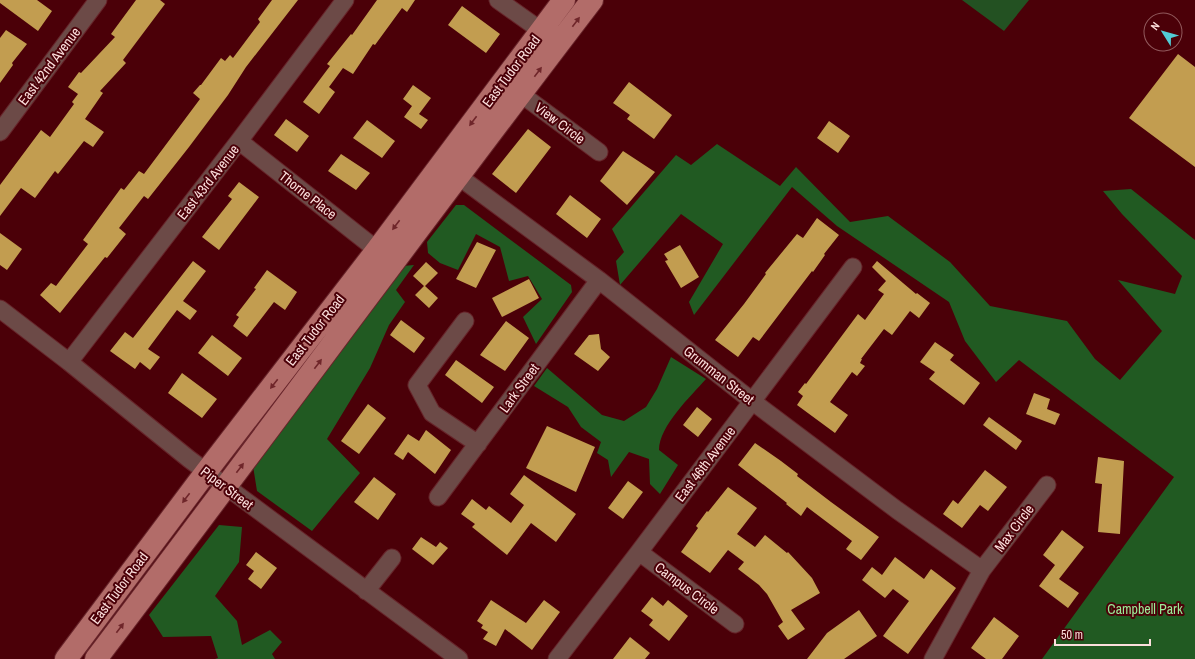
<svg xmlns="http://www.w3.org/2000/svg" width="1195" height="659" font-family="'Archivo Narrow',sans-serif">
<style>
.green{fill:#235122}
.forest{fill:#215a22}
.building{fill:#c29d50}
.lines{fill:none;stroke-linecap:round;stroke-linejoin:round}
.minor-casing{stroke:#67242a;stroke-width:19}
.major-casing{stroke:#67242a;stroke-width:24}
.minor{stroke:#6c4a47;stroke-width:17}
.major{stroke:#b26c69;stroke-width:22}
.oneway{fill:#6f262a}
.labels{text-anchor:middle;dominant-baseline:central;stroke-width:4;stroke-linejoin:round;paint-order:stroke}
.street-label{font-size:14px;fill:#fcdfdd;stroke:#4b0008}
.park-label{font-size:14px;fill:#9ceb99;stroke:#4b0008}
</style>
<rect width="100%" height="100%" fill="#4b0008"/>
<!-- green -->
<path class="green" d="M962,0H1029L1004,31Z"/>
<!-- forest -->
<path class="forest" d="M717,144L780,186L796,167L850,222L888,216L950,262L990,306L1067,321L1095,359L1120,380L1162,331L1118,280L1175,294L1182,276L1122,214L1103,191L1131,189L1195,240V659H1042L1174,477L1019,360L996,382L965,341L949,302L837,226L792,187L694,315L689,302L723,244L681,214L620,285L616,261L624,252L612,229L676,155L691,165Z
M456,205H464L571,285L572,292L536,344L523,317L542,299L528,276L509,281L500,247L476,234L458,270L440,263L428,253L427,242Z
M414,265L396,290L405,302L389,325L370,368L327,439L360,473L312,531L257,491L253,466L403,266Z
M671,357L706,379C691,396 659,426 659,450L678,465L660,494L650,484L649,459L629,452L611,477L608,460L597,453L601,442L581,427L568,407L534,386L547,368L602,415L624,421L646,407L657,389Z
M219,525L242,527L239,562L215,596L237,621L242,645L270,630L282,642L272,654L275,659H215L218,658L211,636L163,637L149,615Z"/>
<!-- building -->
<path class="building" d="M0,0H37L52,11L38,31L0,3Z
M136,0H160L165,4L123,60L126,63L100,91L103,93L85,119L104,132L93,147L84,141L58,174L55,171L35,198L21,188L0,216V185L41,130L50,137L74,104L72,102L78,94L68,87L79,72L81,73L115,37L111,34Z
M272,0H298L246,67L228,95L189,147L148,199L144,196L119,228L126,234L107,258L105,257L60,313L40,295L51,283L56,286L88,244L83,240L121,188L124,190L139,171L144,174L200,99L193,93L200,85H201L221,58L225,61L230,55L233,58L260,22L258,19Z
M377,0H415L407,12L402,8L375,45L373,44L353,74L343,68L329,87L335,92L319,114L303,102L330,66L327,64L351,34L352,35Z
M462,6L500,34L486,53L448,25Z
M6,30L27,44L12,63L13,65L0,83V38Z
M1178,54L1195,67V167L1129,118Z
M629,82L672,115L654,139L627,119L630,115L613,103Z
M413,85L431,98L419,114L428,120L421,129L404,117L412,106L403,99Z
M286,119L309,136L297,152L274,135Z
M367,120L395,141L382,158L353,138Z
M829,121L850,136L838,153L817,138Z
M528,129L551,147L516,193L492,174Z
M623,151L655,172L627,205L600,181Z
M341,154L370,173L356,190L328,171Z
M239,182L259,197L219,250L202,237L232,199L228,196Z
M570,195L601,219L587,238L556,214Z
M817,218L839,235L824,254L825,255L813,272L812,271L759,341L753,337L738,357L715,340L744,304L766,274L765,273L797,234L803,238Z
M0,233L22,249L7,270L0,265Z
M477,242L496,250L476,288L456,279Z
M680,245L699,277L681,288L665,261L668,260L664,254Z
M193,261L206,271L183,301L197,311L190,320L177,310L148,349L160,357L150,370L140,362L135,369L110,351L125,332L133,338Z
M877,261L916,294L917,293L930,303L919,318L910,311L892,335L884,329L861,359H862L860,363L865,366L857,376L852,372L830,402L848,415L835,433L797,405L803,396L798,392L805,383L806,384L858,314L865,320L884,294L878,290L886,281L872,267Z
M426,262L438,273L425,286L438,298L429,308L415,295L424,286L413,276Z
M267,270L297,292L285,310L274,302L247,337L233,326L239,317L236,315L256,289L254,288Z
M529,279L539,298L502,317L492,298Z
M401,320L425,338L414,353L390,335Z
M506,321L529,338L505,371L480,355Z
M599,334L601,349L610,357L598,371L574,354L589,335Z
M212,335L242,358L228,376L198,353Z
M935,342L954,355L950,360L980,383L964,405L929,379L935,372L920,362Z
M456,360L494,387L482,403L445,375Z
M182,373L217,399L202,418L168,393Z
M1034,393L1050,399L1047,409L1060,414L1055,425L1026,414Z
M368,404L386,418L359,454L341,441Z
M697,407L712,419L698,437L683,425Z
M989,417L1022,441L1016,450L983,425Z
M547,426L595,447L576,492L526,468Z
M426,430L451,450L435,474L408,452L403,460L394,454L408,434L419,441Z
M755,443L781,461L798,474L797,476L831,502L879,537L861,560L846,549L852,541L807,507L801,516L786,504L787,503L738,465Z
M1098,457L1124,461L1120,534L1098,532L1102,484L1095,483Z
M985,470L1007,487L988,511L980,505L962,528L943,514L953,500L958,504Z
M524,475L576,514L556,542L531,523L507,555L472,527L475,524L461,514L472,499L486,510L489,506L511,523L524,505L510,494Z
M374,477L396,494L378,520L354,502Z
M628,481L643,492L623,519L608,508Z
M728,487L757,508L737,534L755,547L765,535L787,553L788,552L812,578L820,593L791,610L805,629L788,640L778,626L783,622L767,594L759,585L738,569L744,562L728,550L710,573L681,552L698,528L696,526L707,511L708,512Z
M1062,530L1084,547L1059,579L1079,593L1068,608L1039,586L1055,565L1043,555Z
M421,537L436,547L440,542L448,548L433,565L412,549Z
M256,552L277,568L261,589L248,579L254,571L246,565Z
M895,557L924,579L931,569L956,588L908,654L883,636L909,601L893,589L885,598L862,580L872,567L882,575Z
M652,597L663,606L668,600L688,616L669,641L649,625L653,620L641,611Z
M491,600L526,623L544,600L560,612L532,650L505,629L496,646L483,639L488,632L481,628L483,625L477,621Z
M859,610L877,636L844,659H807L827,633Z
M994,617L1019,636L1002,659H986L971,648Z
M630,637L650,653L645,659H613Z"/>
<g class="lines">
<!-- minor casing -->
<g class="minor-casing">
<path id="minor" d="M498,0L550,37
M521,94L599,152
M0,132L98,0
M239,141L377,250
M458,176L599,280L752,401L897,510L982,570
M0,309L69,362L189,459L459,659
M465,321L417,385L432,413L478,444
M69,362L239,141L345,0
M438,497L599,280
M639,552L735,624
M366,591L392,558
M557,659L639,552L853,267
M933,659L982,570L1047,485"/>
</g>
<!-- major casing -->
<g class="major-casing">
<path id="major" d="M66,659L206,472L377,250L564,0
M96,659C262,440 425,218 592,0"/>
</g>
<!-- minor -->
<use href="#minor" class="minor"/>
<!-- major -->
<use href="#major" class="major"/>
</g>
<!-- one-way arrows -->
<defs><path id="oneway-solid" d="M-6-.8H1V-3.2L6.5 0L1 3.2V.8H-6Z"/></defs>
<g class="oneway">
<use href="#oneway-solid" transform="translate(576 22) rotate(-53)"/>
<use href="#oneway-solid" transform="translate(538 72) rotate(-53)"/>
<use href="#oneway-solid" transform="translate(473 121) rotate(127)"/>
<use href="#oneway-solid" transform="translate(396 225) rotate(127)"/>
<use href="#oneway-solid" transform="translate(318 364) rotate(-53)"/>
<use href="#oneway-solid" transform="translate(274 384) rotate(128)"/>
<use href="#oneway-solid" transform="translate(240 468) rotate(-53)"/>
<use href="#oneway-solid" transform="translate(186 498) rotate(127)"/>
<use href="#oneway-solid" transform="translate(120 628) rotate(-53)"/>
</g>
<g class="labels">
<!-- street labels -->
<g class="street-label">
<text transform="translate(49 66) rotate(-53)">East 42nd Avenue</text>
<text transform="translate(511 71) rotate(-53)">East Tudor Road</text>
<text transform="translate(560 123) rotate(37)">View Circle</text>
<text transform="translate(208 182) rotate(-52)">East 43rd Avenue</text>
<text transform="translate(308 195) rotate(38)">Thorne Place</text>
<text transform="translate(315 330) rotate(-52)">East Tudor Road</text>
<text transform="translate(719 375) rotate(38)">Grumman Street</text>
<text transform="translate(519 388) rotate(-54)">Lark Street</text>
<text transform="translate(705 464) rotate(-53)">East 46th Avenue</text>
<text transform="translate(227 488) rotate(37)">Piper Street</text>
<text transform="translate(1014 528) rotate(-53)">Max Circle</text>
<text transform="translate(119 588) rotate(-53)">East Tudor Road</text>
<text transform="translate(687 588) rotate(37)">Campus Circle</text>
</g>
<!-- park labels -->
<g class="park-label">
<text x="1145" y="609">Campbell Park</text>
</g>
</g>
<!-- north arrow -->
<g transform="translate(1163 32) rotate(307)"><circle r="19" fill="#4b0008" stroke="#92595d"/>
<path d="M0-3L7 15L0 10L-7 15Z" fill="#52ccd6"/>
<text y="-6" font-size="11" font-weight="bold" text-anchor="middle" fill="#fcdfdd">N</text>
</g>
<!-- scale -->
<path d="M1055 639v6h95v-6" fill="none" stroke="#fcdfdd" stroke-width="2"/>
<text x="1061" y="639" font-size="12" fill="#fcdfdd" stroke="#4b0008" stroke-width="3" paint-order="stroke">50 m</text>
</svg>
